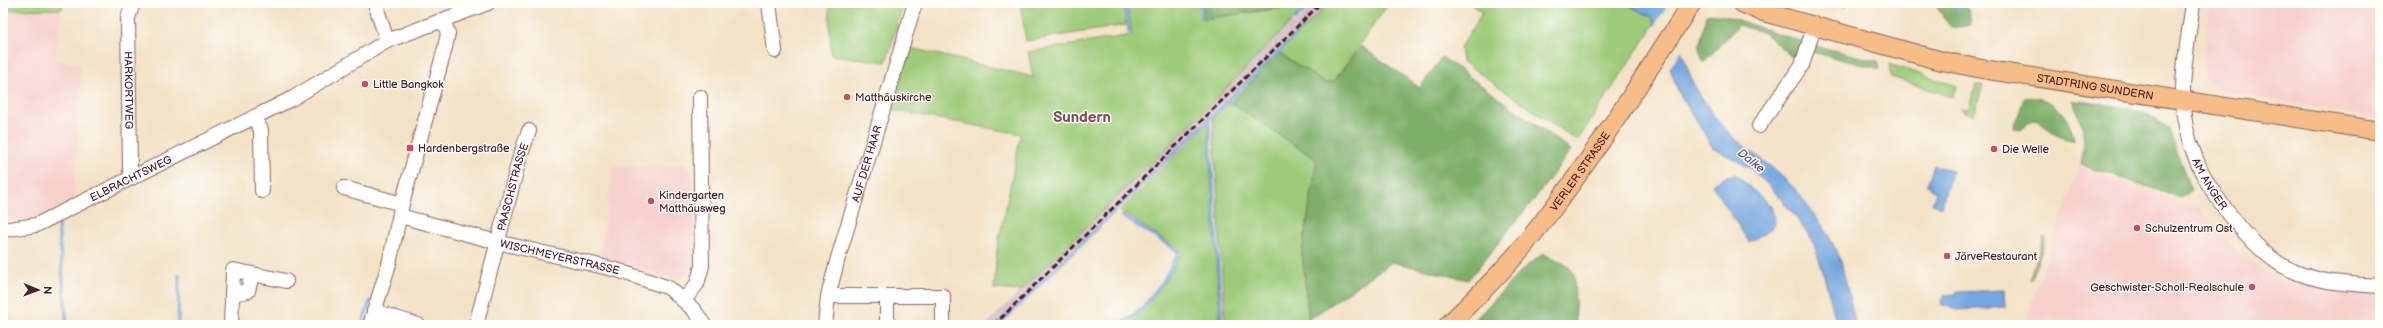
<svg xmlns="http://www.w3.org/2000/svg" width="2383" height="328" font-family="'Balsamiq Sans',sans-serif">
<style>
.built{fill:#f7d0cc}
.industrial{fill:#d2bec3}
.green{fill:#9ecb79;stroke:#747552}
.forest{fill:#7eaf69;stroke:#64674a}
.water{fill:#74a6df;stroke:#5f6285}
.pier{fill:#f3e2c6}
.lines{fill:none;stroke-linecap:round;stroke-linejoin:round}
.stream{stroke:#74a6df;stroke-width:3}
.minor-casing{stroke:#856361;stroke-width:16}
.major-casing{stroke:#856361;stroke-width:20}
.minor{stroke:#fff;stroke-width:14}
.major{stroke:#f7bd88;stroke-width:18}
.rail{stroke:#4a1f2b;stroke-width:3;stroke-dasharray:6 3;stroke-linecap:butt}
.poi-dot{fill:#d1495b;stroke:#fdfcf7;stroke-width:1.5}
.labels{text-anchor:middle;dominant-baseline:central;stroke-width:3;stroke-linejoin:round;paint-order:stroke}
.poi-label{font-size:11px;fill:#4a1f2b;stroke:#fdfcf7;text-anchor:start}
.street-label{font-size:11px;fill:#4a1f2b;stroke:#fdfcf7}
.water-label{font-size:12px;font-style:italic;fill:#5b5573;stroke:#fdfcf7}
.district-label{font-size:15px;font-weight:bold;fill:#7f4f54;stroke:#fdfcf7}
</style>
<rect width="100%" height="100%" fill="#fdfcf7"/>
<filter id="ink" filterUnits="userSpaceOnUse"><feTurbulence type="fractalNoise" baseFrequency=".025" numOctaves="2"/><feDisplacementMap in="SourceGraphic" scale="8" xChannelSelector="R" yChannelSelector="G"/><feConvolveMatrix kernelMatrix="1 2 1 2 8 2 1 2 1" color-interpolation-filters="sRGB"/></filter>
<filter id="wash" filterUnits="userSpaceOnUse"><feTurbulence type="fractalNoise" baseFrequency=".012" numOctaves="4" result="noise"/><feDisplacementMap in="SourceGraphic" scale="16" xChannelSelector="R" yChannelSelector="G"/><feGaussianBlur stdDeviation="0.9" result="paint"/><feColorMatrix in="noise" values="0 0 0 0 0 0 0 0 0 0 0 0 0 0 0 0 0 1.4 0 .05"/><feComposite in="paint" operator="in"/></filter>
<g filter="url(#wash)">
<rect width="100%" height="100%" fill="#f3e2c6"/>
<!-- built -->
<path class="built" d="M2210,3H2380V118L2227,92L2204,80L2202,77Z
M62,9L55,59L81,66L74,200L28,219L3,221V10Z
M686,164L692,173L693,179L694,252L693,265L689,272L681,278H673L599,257L614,166Z
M2079,166L2199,208L2234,249L2269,275L2284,282L2315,288L2380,294V325H2024Z"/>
<!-- industrial -->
<path class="industrial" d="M1316,3H1329L1001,325H986L1205,110L1291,21L1295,24Z"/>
<!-- green -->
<path class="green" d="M3,3H63L62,9L3,10Z
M829,3H904L886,62L831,55Z
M1020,3H1123L1126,25L1026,41Z
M1127,3H1200L1201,19L1307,5L1205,110L1021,291L994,289L997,249L1021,134L891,110L910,48L1033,77L1028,52L1132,35Z
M1329,3H1389L1334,81L1325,83L1279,53Z
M1470,3H1624L1652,17L1655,23L1577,141L1462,61L1460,48L1482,13Z
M1889,64L1957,86L1953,97L1891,77Z
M1976,85H1983L1974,115L1964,112L1961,108L1968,110Z
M1230,102L1317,160L1302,253L1309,325H1225L1213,118Z
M1208,123L1220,325H1122C1152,303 1164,284 1182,252L1120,211Z
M2044,237L2046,238L2032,279L2030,280Z"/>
<!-- forest -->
<path class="forest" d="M1203,3H1309L1204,19Z
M1934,3H1966L1970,15L1971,25L1951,28Z
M1707,14L1726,16L1806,43L1796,61L1765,33L1739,25L1703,63L1699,48Z
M1813,45L1877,61L1880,69L1812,52Z
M1361,46L1420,88L1442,57L1571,150L1536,197L1468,280L1392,262L1309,319L1302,253L1317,160L1230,102L1279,53L1326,83L1334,81Z
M2024,98C2051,94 2071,116 2074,141L2060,137L2036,120L2027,123L2021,130L2014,128Z
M2072,100C2101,105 2150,105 2169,130L2191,191L2180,198L2081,164C2086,137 2084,124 2072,100Z
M1543,254C1554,259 1568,262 1574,274L1576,325H1470L1524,268Z"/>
<!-- water -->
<path class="water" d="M1624,3H1663L1694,85L1715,118L1735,139L1775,170L1797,191L1829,235L1841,262L1856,325H1837L1822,268L1813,242L1793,213L1770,187L1750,168L1713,148L1678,91L1652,17Z
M1934,165L1952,171L1941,207L1932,204L1936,193L1927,185Z
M1735,174L1771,206L1775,221L1770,230L1749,242L1712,185L1727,176Z
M2004,290L2005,307L1957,310L1941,304L1944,295L1956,294V292Z"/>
<!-- pier -->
<path class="pier" d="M1667,6L1682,50L1668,70L1654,27Z"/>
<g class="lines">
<!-- stream -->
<path class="stream" d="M1125,3L1129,33
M1201,3L1202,18
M1957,3L1958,10
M1844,6L1847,3
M1295,20L1313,3
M1209,119L1222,325
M58,224L67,325
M178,325L179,275
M362,325L370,301
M998,325L1302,28
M1118,325L1142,309L1163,281L1178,254V251L1122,216"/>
</g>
</g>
<g filter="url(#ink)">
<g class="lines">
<!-- minor casing -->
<g class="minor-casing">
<g id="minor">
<path id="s1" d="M133,3L128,18L130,170L133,177"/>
<path d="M375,3L387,41"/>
<path d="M769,3L775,51"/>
<path id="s2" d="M2193,3C2189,35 2182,68 2183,100C2183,120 2188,140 2196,159C2210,194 2256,255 2291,270C2318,283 2350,284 2380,286"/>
<path d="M254,117L261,130L262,191"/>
<path d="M1759,126L1802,65L1815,24"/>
<path d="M344,188L402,204"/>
<path id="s3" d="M400,216L497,242L617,270L669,288L694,310L704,325"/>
<path id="s4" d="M3,230L36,225L293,98L387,41L488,3"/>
<path d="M232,294L248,291L252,274"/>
<path d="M828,296H943V325"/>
<path d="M684,300L697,284L702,266L700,97"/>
<path d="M374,311L418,325"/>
<path d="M231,325L233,270L286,281"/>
<path d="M370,325L389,264L402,204L445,48L448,33L443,20"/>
<path id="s5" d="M476,325L519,160L529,131"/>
<path id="s6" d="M825,325L828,296L838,258L915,3"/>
<path d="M887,325V296"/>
</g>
</g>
<!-- major casing -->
<g class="major-casing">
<g id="major">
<path id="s7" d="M1742,3L1760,11L1942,61L1982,69L2380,131"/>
<path id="s8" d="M1448,325C1473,300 1499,276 1521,249C1585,172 1637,86 1692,3"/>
</g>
</g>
<!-- minor -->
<use href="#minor" class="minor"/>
<!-- major -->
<use href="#major" class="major"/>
<!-- rail -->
<path class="rail" d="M994,325L1321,3"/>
</g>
</g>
<!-- markers -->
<g class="poi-dot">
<circle cx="365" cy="84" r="4"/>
<circle cx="847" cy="97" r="4"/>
<rect x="406" y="144" width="8" height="8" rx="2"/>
<circle cx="1994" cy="149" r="4"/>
<circle cx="651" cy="201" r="4"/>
<circle cx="2137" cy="228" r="4"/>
<circle cx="1947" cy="256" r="4"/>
<circle cx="2252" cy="287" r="4"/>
</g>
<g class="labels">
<!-- poi labels -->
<g class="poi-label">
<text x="373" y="84">Little Bangkok</text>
<text x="855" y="97">Matthäuskirche</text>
<text x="418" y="148">Hardenbergstraße</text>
<text x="2002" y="149">Die Welle</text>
<text x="659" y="195">Kindergarten<tspan x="659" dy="13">Matthäusweg</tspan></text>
<text x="2145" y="228">Schulzentrum Ost</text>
<text x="1955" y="256">JärveRestaurant</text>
<text x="2244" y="287" text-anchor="end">Geschwister-Scholl-Realschule</text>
</g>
<!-- street labels -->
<g class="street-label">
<text stroke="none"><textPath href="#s7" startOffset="364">STADTRING SUNDERN</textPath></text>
<text stroke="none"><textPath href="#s1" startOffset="88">HARKORTWEG</textPath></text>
<text stroke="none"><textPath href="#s6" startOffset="167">AUF DER HAAR</textPath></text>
<text stroke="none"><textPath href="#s8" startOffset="203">VERLER STRASSE</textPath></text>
<text stroke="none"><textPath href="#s4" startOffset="139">ELBRACHTSWEG</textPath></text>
<text stroke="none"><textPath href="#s2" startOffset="187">AM ANGER</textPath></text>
<text stroke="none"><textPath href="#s5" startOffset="143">PAASCHSTRASSE</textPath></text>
<text stroke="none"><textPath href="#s3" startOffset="165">WISCHMEYERSTRASSE</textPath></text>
</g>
<!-- water labels -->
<g class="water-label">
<text transform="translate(1751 161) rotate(39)">Dalke</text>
</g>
<!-- district labels -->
<g class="district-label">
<text x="1082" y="117">Sundern</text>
</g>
</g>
<!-- margin -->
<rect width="2383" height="328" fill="none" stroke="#fdfcf7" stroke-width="16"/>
<!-- north arrow -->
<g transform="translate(38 290) rotate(91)" stroke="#fdfcf7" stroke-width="3" paint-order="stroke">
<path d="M0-3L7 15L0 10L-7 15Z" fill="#4a1f2b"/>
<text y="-6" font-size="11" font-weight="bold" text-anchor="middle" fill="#4a1f2b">N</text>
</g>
</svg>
